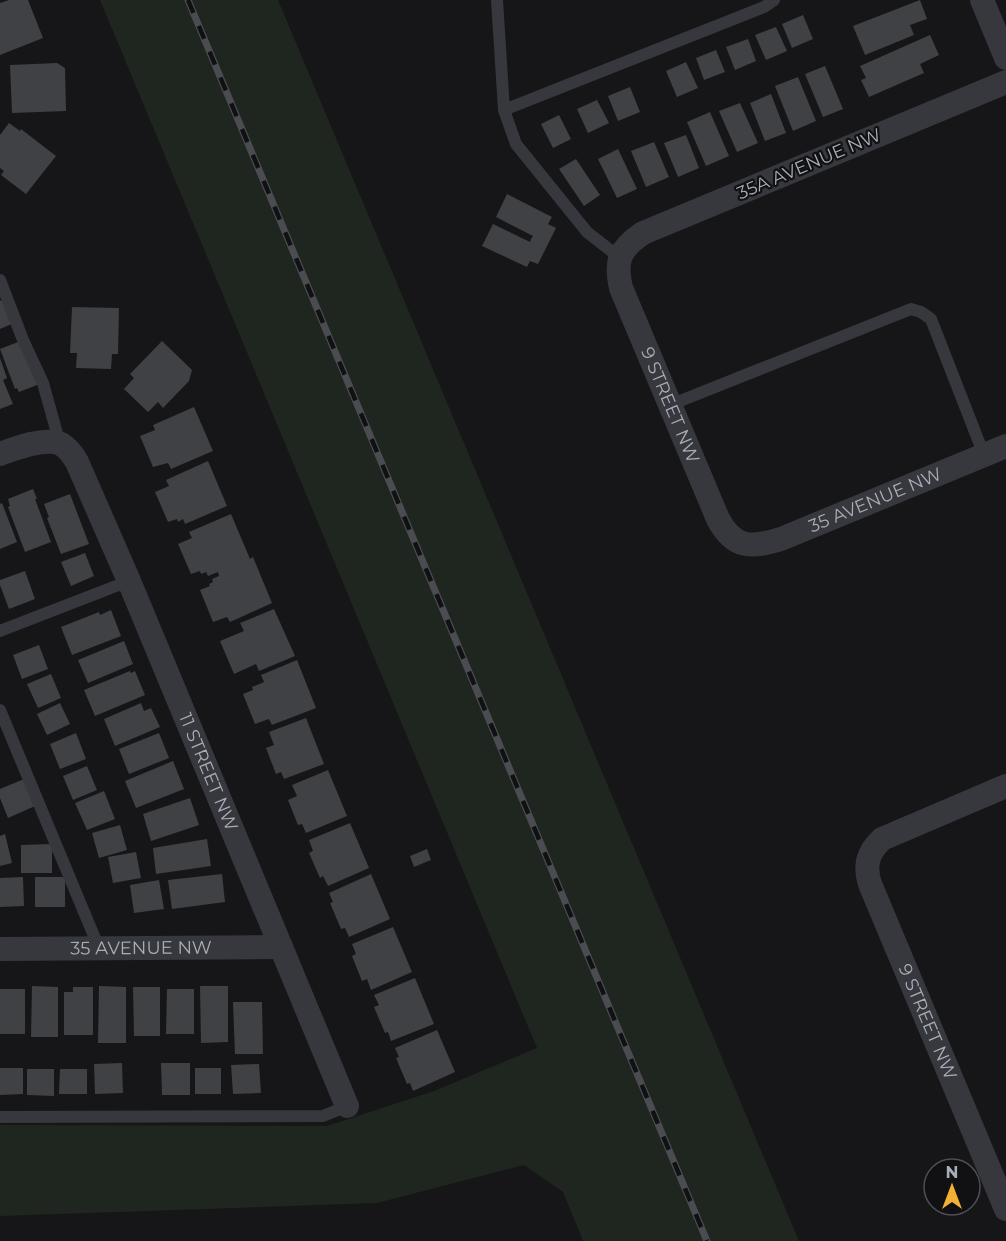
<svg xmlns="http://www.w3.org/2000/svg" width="1006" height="1241" font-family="Montserrat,sans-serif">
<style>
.green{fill:#1e261f}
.building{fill:#404145}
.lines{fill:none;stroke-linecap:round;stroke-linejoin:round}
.lane{stroke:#37383d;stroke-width:12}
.street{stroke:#37383d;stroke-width:24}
.rail-casing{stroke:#4a4c52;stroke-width:7}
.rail{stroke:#111113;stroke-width:4.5;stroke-dasharray:14;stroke-linecap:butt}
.labels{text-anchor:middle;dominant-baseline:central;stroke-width:4.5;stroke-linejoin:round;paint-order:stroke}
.street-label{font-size:18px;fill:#a8adb8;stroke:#111113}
</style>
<rect width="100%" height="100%" fill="#161618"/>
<!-- green -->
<path class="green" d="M100,0H278L799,1241H583L563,1192L524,1165L377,1203L0,1216V1125L327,1126L434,1091L537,1048Z"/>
<!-- building -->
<path class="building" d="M9,0H28L43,38L0,55V3Z
M920,0L927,19L910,25L914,35L865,55L853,26Z
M803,15L813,39L792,48L782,24Z
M776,27L787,51L766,60L755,35Z
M930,35L939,55L920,64L924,73L869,97L861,80L866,78L860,66Z
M748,39L756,61L735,70L726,47Z
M716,50L725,72L704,80L696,58Z
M686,62L698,88L677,97L666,71Z
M57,63L65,68L66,111L12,113L10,65Z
M825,66L843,109L823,117L805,74Z
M798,77L816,121L793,131L775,86Z
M630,87L640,112L618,121L608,96Z
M771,94L786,133L765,141L750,103Z
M597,100L609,123L588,133L577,109Z
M740,103L758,143L737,152L719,111Z
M710,112L729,156L706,166L687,122Z
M559,115L571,139L553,148L541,124Z
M9,123L20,131L21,129L56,156L26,194L1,175L4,171L0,168V135Z
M686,135L699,168L678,177L664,143Z
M654,142L669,177L646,187L631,151Z
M618,149L637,189L617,198L598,159Z
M576,159L600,195L584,206L559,169Z
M507,194L552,217L548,224L556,228L538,264L530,261L527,267L482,246L493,224L530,242L531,239L533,236L496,217Z
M5,299L14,323L0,329V301Z
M72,307L119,308L118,354H112L111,369L76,368L77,353H70Z
M23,340L42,383L19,392L17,388L15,389L0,349Z
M162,341L192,370L189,381L163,408L158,402L148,412L124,389L134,378L130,374Z
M0,358L7,378L3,380L13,404L0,409Z
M194,407L213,451L171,469L168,463L153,467L140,436L155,430L153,425Z
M208,461L227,506L185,524L183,519L178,522L177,519L168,522L155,492L169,486L166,480Z
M33,489L37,499H35L51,542L25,552L8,507L10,506L8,499Z
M70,494L89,544L61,554L47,518L49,517L44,504Z
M2,503L17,542L0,549V504Z
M231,514L250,559L253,557L272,603L230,622L227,617L213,622L200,590L210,586L209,584L213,582L212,579L219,576L218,572L208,576L206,572L201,574L200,571L191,574L178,544L192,538L189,532Z
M85,553L94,576L71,586L61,562Z
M25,571L35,599L9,609L0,585V580Z
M274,609L295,656L259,671L256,664L234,674L220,641L244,631L240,623Z
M111,610L121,636L72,655L61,627L99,612L100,615Z
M124,641L133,664L88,683L78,660Z
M39,645L48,669L22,679L13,655Z
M297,660L316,708L272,725L269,719L255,724L243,694L253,690L252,687L264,682L261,675Z
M130,671L131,673L135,671L145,695L95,716L84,690Z
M51,674L61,698L38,708L27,684Z
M60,703L70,724L47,735L37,714Z
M141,703L144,711L151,708L160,727L115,746L104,719Z
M306,718L324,764L284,779L281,772L276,774L266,748L274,745L269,732Z
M76,733L86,759L60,769L50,744Z
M159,733L169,758L129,774L119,749Z
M173,761L184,789L136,808L125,781Z
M87,766L97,790L73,800L63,776Z
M328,770L347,816L306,833L302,824L298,825L288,800L297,796L292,785Z
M24,779L35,806L8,818L0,798V789Z
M104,791L115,819L87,830L75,803Z
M190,798L199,825L151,841L143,814Z
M350,823L369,868L328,886L323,876L320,878L309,853L313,851L309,840Z
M120,825L127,850L99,858L92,833Z
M5,834L12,863L0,866V836Z
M207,839L211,866L156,874L153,848Z
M52,844V873H21V845Z
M427,849L431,860L414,867L410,856Z
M136,852L141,878L113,883L108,857Z
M222,874L225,902L172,909L168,880Z
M371,874L390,919L349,937L345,928L341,929L330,903L333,902L329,893Z
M23,877L24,906L0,907V878Z
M35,877H65V907H35Z
M159,880L164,909L134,913L130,885Z
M393,927L412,972L371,990L367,979L362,981L352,956L356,954L352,944Z
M415,978L434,1024L391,1041L388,1032L385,1033L374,1007L379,1005L374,995Z
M32,986L58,987V1037H31Z
M99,986L126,987V1043H98Z
M200,986H228V1042L201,1043Z
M73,987H93V1035H64V992H73Z
M133,987H160V1036H134Z
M0,989H25V1034H0Z
M167,989H194V1034H166Z
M233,1002H262L263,1054H235Z
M437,1030L455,1072L413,1091L410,1083L407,1084L396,1058L399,1057L395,1048Z
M122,1063L123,1093L95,1094L94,1064Z
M161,1063H190V1095H162Z
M259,1064L261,1093L233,1094L231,1065Z
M0,1068H23V1094L0,1095Z
M195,1068H221V1094H195Z
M27,1069H54V1096L27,1095Z
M60,1069H87V1094H59Z"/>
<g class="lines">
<!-- lane -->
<path class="lane" d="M497,0L504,110L516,144L587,232L619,257
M504,110L764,7L774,0
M0,280L23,340L43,383L60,444
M670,405L911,309L921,312L931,319L984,455
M0,631L129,581
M0,710L99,948
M0,1117L323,1116L347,1106"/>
<!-- street -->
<g class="street">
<path d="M982,0L1006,58"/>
<path id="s1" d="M1006,82L643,233C619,249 615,261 621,288L718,519C734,549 751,548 781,539L1006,446"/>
<path id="s2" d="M0,454C16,448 45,437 61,444C68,448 73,455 77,462L129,581L347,1106"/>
<path id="s3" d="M1006,786L882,839C868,852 864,865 870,884L1006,1209"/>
<path id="s4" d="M0,949L281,947"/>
</g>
<!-- rail casing -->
<g class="rail-casing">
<path id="rail" d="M188,0L707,1241"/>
</g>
<!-- rail -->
<use href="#rail" class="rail"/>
</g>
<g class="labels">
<!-- street labels -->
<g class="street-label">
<text transform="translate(809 164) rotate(-23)">35A AVENUE NW</text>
<text stroke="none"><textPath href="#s1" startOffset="585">9 STREET NW</textPath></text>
<text stroke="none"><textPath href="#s1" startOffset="885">35 AVENUE NW</textPath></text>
<text stroke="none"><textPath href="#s2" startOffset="424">11 STREET NW</textPath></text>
<text stroke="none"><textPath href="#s4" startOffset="141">35 AVENUE NW</textPath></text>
<text stroke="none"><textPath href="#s3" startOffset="334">9 STREET NW</textPath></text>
</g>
</g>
<!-- north arrow -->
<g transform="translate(952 1187)"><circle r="28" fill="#111113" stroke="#4d4f55" stroke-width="1.5"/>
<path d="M0-4.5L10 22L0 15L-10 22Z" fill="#f2b134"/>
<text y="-9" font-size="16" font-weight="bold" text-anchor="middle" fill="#a8adb8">N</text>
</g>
</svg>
